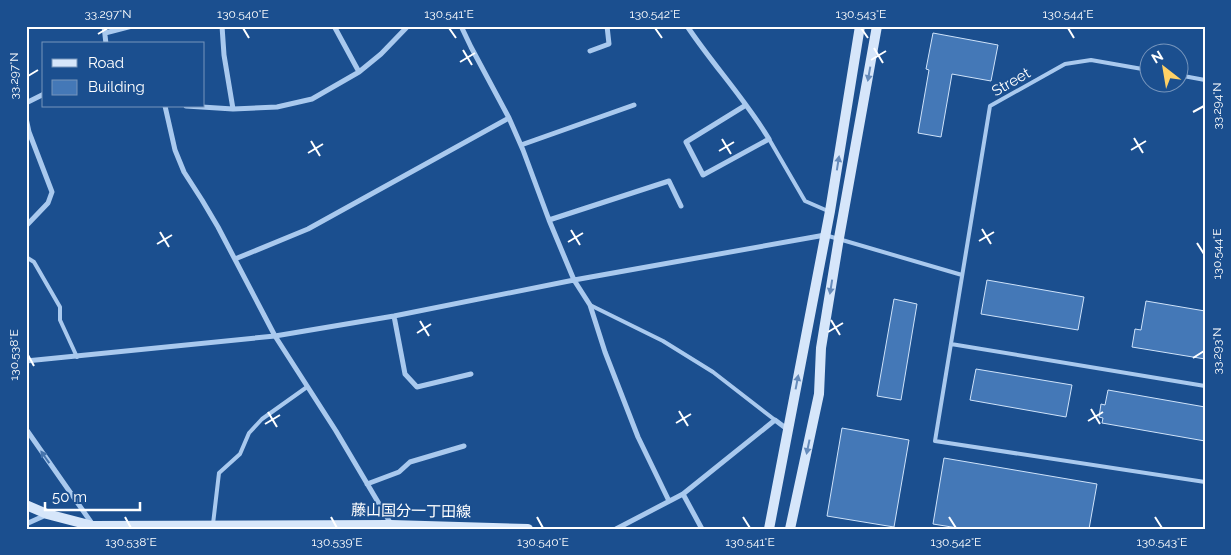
<svg xmlns="http://www.w3.org/2000/svg" width="1231" height="555" font-family="Raleway,'Noto Sans JP',sans-serif">
<style>
.building{fill:#4478b7;stroke:#cfe3fa}
.lines{fill:none;stroke-linecap:round;stroke-linejoin:round}
.lane{stroke:#a9c9ee;stroke-width:4}
.street{stroke:#a9c9ee;stroke-width:5}
.secondary{stroke:#d6e6fa;stroke-width:10}
.oneway{fill:#668bba}
.oneway2{fill:#4674ac}
.ticks{fill:none;stroke:#fff;stroke-width:2}
.labels{text-anchor:middle;dominant-baseline:central;stroke-width:4;stroke-linejoin:round;paint-order:stroke}
.street-label{font-size:15px;fill:#fff;stroke:#1b4f8f}
.neatline{fill:none;stroke:#fff;stroke-width:2}
.ticks-label{font-size:12px;text-anchor:middle;fill:#fff}
</style>
<rect width="100%" height="100%" fill="#1b4f8f"/>
<!-- building -->
<path class="building" d="M933,33L998,45L991,81L952,74L941,137L918,133L929,70L926,69Z
M987,280L1084,297L1078,330L981,314Z
M894,299L917,304L901,400L877,396Z
M1146,301L1205,311V359L1132,347L1135,329L1141,330Z
M976,369L1072,385L1066,417L970,400Z
M1108,390L1205,407V441L1102,423L1103,418L1099,417L1101,404L1105,405Z
M842,428L909,440L894,527L827,516Z
M944,458L1097,484L1089,529H964L933,524Z"/>
<g class="lines">
<!-- lane -->
<path class="lane" d="M1148,70L1091,60L1065,64L990,106L935,441L1205,482
M1178,75L1205,80
M769,139L805,201L828,211
M825,235L962,275
M26,257L34,262L60,307V320L77,357
M590,305L663,341L713,372L775,420
M951,344L1205,386
M213,524L219,473L240,454L249,433L262,419L307,387"/>
<!-- street -->
<path class="street" d="M104,26L106,44
M222,26L224,55L233,109
M334,26L359,72
M461,26L471,47L509,118L523,150L549,220L574,280L590,305L605,352L638,437L669,501
M687,26C713,65 745,99 769,139L703,175L686,142L746,105
M105,33L132,26
M590,51L609,44L607,26
M26,103L44,94
M165,106L175,150L184,172L202,200L218,227L275,336L336,431L391,524
M186,106L233,109L277,107L312,99L359,72L381,54L408,26
M26,118L29,132L52,192L48,203L26,226
M521,145L634,105
M549,220L669,181L681,206
M235,259L308,229L509,118
M394,316L405,374L417,387L471,374
M26,361L275,336L394,316L574,280L825,235
M26,429L93,525
M367,484L399,472L410,462L464,446
M683,494L702,529
M26,524L46,515
M616,529L683,494L775,420L787,429"/>
<!-- secondary -->
<path class="secondary" d="M26,505L47,514L93,526L391,525L528,529
M769,529L830,211L860,26
M790,529L819,394L821,348L839,238L877,26"/>
</g>
<!-- one-way arrows -->
<defs><path id="oneway-solid" d="M-6-.8H1V-3.2L6.5 0L1 3.2V.8H-6Z" transform="scale(1.25)"/></defs>
<g class="oneway">
<use href="#oneway-solid" transform="translate(869 74) rotate(100)"/>
<use href="#oneway-solid" transform="translate(838 163) rotate(-81)"/>
<use href="#oneway-solid" transform="translate(831 287) rotate(99)"/>
<use href="#oneway-solid" transform="translate(797 382) rotate(-79)"/>
<use href="#oneway-solid" transform="translate(808 447) rotate(102)"/>
</g>
<use class="oneway2" href="#oneway-solid" transform="translate(45 457) rotate(-125)"/>
<!-- ticks -->
<path class="ticks" d="M243,28L249,38M449,28L456,38M655,28L662,38M861,28L868,38M1068,28L1074,38M98,34L108,28M874,48L883,63M463,50L472,65M871,60L886,51M460,62L475,53M28,76L38,70M1193,112L1204,106M1134,138L1143,153M722,139L731,154M311,141L320,156M1131,150L1146,141M719,151L734,142M308,153L323,144M982,229L991,244M571,230L580,245M160,232L169,247M979,241L994,232M568,242L583,233M1197,243L1204,254M157,244L172,235M831,320L840,335M420,321L429,336M828,332L843,323M417,333L431,324M28,355L34,366M1193,358L1204,351M1091,409L1100,424M679,411L688,426M268,412L277,427M1088,421L1103,412M676,423L691,414M265,424L280,415M125,517L131,528M331,517L337,528M537,517L543,528M743,517L750,528M949,517L956,528M1155,517L1162,528"/>
<g class="labels">
<!-- street labels -->
<g class="street-label">
<text transform="translate(1011 82) rotate(-30)">Street</text>
<text transform="translate(411 511) rotate(1)">藤山国分一丁田線</text>
</g>
</g>
<!-- border -->
<rect width="1231" height="555" fill="none" stroke="#1b4f8f" stroke-width="55"/>
<!-- legend -->
<rect x="42" y="42" width="162" height="65" fill="#1b4f8f" stroke="#7695bc"/>
<rect x="52" y="59" width="25" height="8" fill="#d6e6fa" stroke="#7695bc"/>
<text x="88" y="68" font-size="15" fill="#ffffff">Road</text>
<rect x="52" y="80" width="25" height="15" fill="#4478b7" stroke="#7695bc"/>
<text x="88" y="92" font-size="15" fill="#ffffff">Building</text>
<!-- north arrow -->
<g transform="translate(1164 68) rotate(329)"><circle r="24" fill="#1b4f8f" stroke="#7695bc"/>
<path d="M0-4L9 19L0 12L-9 19Z" fill="#ffd166"/>
<text y="-8" font-size="14" font-weight="bold" text-anchor="middle" fill="#ffffff">N</text>
</g>
<!-- scale -->
<path d="M45 502v8h95v-8" fill="none" stroke="#ffffff" stroke-width="2.5"/>
<text x="52" y="502" font-size="15" fill="#ffffff" stroke="#1b4f8f" stroke-width="4" paint-order="stroke">50 m</text>
<rect x="28" y="28" width="1176" height="500" class="neatline"/>
<g class="ticks-label">
<text x="108" y="18">33.297°N</text>
<text x="243" y="18">130.540°E</text>
<text x="449" y="18">130.541°E</text>
<text x="655" y="18">130.542°E</text>
<text x="861" y="18">130.543°E</text>
<text x="1068" y="18">130.544°E</text>
<text transform="translate(14 76) rotate(-90)" y="4">33.297°N</text>
<text transform="translate(1217 106) rotate(-90)" y="4">33.294°N</text>
<text transform="translate(1217 254) rotate(-90)" y="4">130.544°E</text>
<text transform="translate(1217 351) rotate(-90)" y="4">33.293°N</text>
<text transform="translate(14 355) rotate(-90)" y="4">130.538°E</text>
<text x="131" y="546">130.538°E</text>
<text x="337" y="546">130.539°E</text>
<text x="543" y="546">130.540°E</text>
<text x="750" y="546">130.541°E</text>
<text x="956" y="546">130.542°E</text>
<text x="1162" y="546">130.543°E</text>
</g>
</svg>
